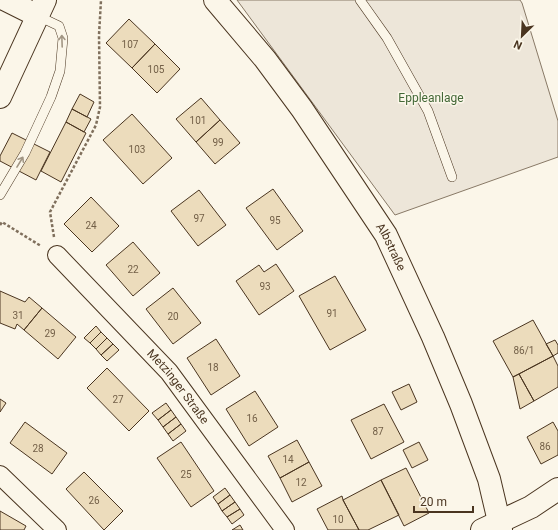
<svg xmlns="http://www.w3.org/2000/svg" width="558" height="530" font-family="Roboto,sans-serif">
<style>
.green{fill:#ede6d9;stroke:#887966}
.building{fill:#ecdcbc;stroke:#4a3520}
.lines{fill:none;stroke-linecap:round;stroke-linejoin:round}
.service-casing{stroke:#4a3520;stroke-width:10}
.minor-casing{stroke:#4a3520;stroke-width:20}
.tertiary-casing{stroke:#4a3520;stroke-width:24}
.path{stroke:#7f6f5c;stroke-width:2.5;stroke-dasharray:3 2;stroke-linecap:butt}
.service{stroke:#fbf6e9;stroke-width:9}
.minor{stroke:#fbf6e9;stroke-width:18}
.tertiary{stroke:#fbf6e9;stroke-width:22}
.oneway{stroke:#a29684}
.labels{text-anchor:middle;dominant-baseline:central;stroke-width:3;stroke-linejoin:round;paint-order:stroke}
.number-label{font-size:10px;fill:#725f47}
.park-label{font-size:12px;fill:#436837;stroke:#fbf6e9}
.street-label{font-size:12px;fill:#4a3520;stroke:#fbf6e9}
</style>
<rect width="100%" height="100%" fill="#fbf6e9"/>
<!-- green -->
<path class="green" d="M237,0H520L522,3L558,121V157L395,215Z"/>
<!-- building -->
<path class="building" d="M129,19L155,44L132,68L106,43Z
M155,44L180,69L157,93L132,68Z
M80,94L94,102L87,117L72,109Z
M201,98L220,120L196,142L176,119Z
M72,109L91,119L84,132L66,122Z
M132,114L172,158L143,184L103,140Z
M220,120L240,143L215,164L196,142Z
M66,122L86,133L61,182L41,171Z
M12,133L50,152L36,180L0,161V156Z
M273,189L303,231L277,250L246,208Z
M199,190L226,225L198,246L171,211Z
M91,197L119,226L92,252L64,224Z
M133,242L160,273L133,296L106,265Z
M276,264L294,291L259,315L236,281L259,265L264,272Z
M335,276L366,330L330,350L299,296Z
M173,288L201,323L173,344L146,309Z
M0,291L25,302L29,297L42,308L24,330L17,324L15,329L0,323Z
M42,308L76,337L58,359L24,330Z
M533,320L553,356L513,377L493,341Z
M96,326L101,332L90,343L84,338Z
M101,332L107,338L96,349L90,343Z
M107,338L113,344L101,355L96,349Z
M216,339L240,376L211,395L187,358Z
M555,340L558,345V353L553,356L546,344Z
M113,344L119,350L107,361L101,355Z
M553,356L558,366V387L534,401L519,374Z
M107,368L149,411L129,431L87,388Z
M519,374L534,401L520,409L513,377Z
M409,384L417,402L401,410L392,392Z
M255,391L278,427L249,446L226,409Z
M0,399L6,403L0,412Z
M166,403L171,410L158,420L152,413Z
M384,404L404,442L371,459L351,420Z
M171,410L176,417L163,427L158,420Z
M176,417L181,424L168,434L163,427Z
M25,422L67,453L52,474L10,443Z
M553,422L558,431V455L541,464L527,437Z
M181,424L186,431L173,441L168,434Z
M297,440L309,462L280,478L268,456Z
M181,442L214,491L191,507L157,458Z
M419,442L428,460L412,468L403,450Z
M309,462L322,486L292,502L280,478Z
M406,468L429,513L404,526L381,480Z
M84,472L123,511L104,530L66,489Z
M381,480L399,515L368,530H359L343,500Z
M225,488L230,495L218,504L213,497Z
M230,495L235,502L222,511L218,504Z
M342,496L343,500L359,530H328L317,509Z
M235,502L240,509L227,517L222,511Z
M240,509L244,515L232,524L227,517Z
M0,511L26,526L24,530H0Z
M240,525L243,530H232Z"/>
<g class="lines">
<!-- service casing -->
<g class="service-casing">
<path id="service" d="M360,0L387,38L428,111L452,177
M0,195L25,153L51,97L60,71L63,38L59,26L38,16"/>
</g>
<!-- minor casing -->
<g class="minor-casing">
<g id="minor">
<path id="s1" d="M57,255L169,372L285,530"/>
<path d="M0,475L57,530"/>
</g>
</g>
<!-- tertiary casing -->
<g class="tertiary-casing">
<g id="tertiary">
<path d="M6,0L38,16"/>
<path id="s2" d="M215,0L265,59L302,109L386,235L433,337L461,404L489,479L501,530"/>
<path d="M0,97L45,0"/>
<path d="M482,530L531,507L558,489"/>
</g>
</g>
<!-- path -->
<path class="path" d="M0,225L2,222L41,246
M54,237L50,212L96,125L100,107L99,35L101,0"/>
<!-- service -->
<use href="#service" class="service"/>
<!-- minor -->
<use href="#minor" class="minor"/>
<!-- tertiary -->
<use href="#tertiary" class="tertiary"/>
</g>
<!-- one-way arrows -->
<defs><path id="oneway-shaft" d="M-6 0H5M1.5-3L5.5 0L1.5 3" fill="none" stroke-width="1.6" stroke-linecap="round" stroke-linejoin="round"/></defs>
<g class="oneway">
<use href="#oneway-shaft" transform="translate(62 41) rotate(-92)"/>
<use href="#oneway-shaft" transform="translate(20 162) rotate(-59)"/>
</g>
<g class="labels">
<!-- number labels -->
<g class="number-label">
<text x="130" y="44">107</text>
<text x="156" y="69">105</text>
<text x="198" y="120">101</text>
<text x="218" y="142">99</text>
<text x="137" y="149">103</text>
<text x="199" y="218">97</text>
<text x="275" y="220">95</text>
<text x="91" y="225">24</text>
<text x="133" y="269">22</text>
<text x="265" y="286">93</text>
<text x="332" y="313">91</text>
<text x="18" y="315">31</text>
<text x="173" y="316">20</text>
<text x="50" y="333">29</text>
<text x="524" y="350">86/1</text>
<text x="213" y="367">18</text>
<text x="118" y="399">27</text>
<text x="252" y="418">16</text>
<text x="378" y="431">87</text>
<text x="545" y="446">86</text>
<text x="38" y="448">28</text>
<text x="288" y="459">14</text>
<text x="186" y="474">25</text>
<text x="301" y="482">12</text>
<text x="94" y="500">26</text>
<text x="338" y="519">10</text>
</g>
<!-- park labels -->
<g class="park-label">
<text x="431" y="98">Eppleanlage</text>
</g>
<!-- street labels -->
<g class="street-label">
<text stroke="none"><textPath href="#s2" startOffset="304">Albstraße</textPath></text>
<text stroke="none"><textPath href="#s1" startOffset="179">Metzinger Straße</textPath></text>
</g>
</g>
<!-- north arrow -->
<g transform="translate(522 36) rotate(204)" stroke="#fbf6e9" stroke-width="3" paint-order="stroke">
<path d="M0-3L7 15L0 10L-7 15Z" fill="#4a3520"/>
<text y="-6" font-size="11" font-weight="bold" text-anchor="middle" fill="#4a3520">N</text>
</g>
<!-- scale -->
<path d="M414 506v6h59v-6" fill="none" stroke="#4a3520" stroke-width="2"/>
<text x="420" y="506" font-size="12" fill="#4a3520" stroke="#fbf6e9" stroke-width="3" paint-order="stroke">20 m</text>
</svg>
